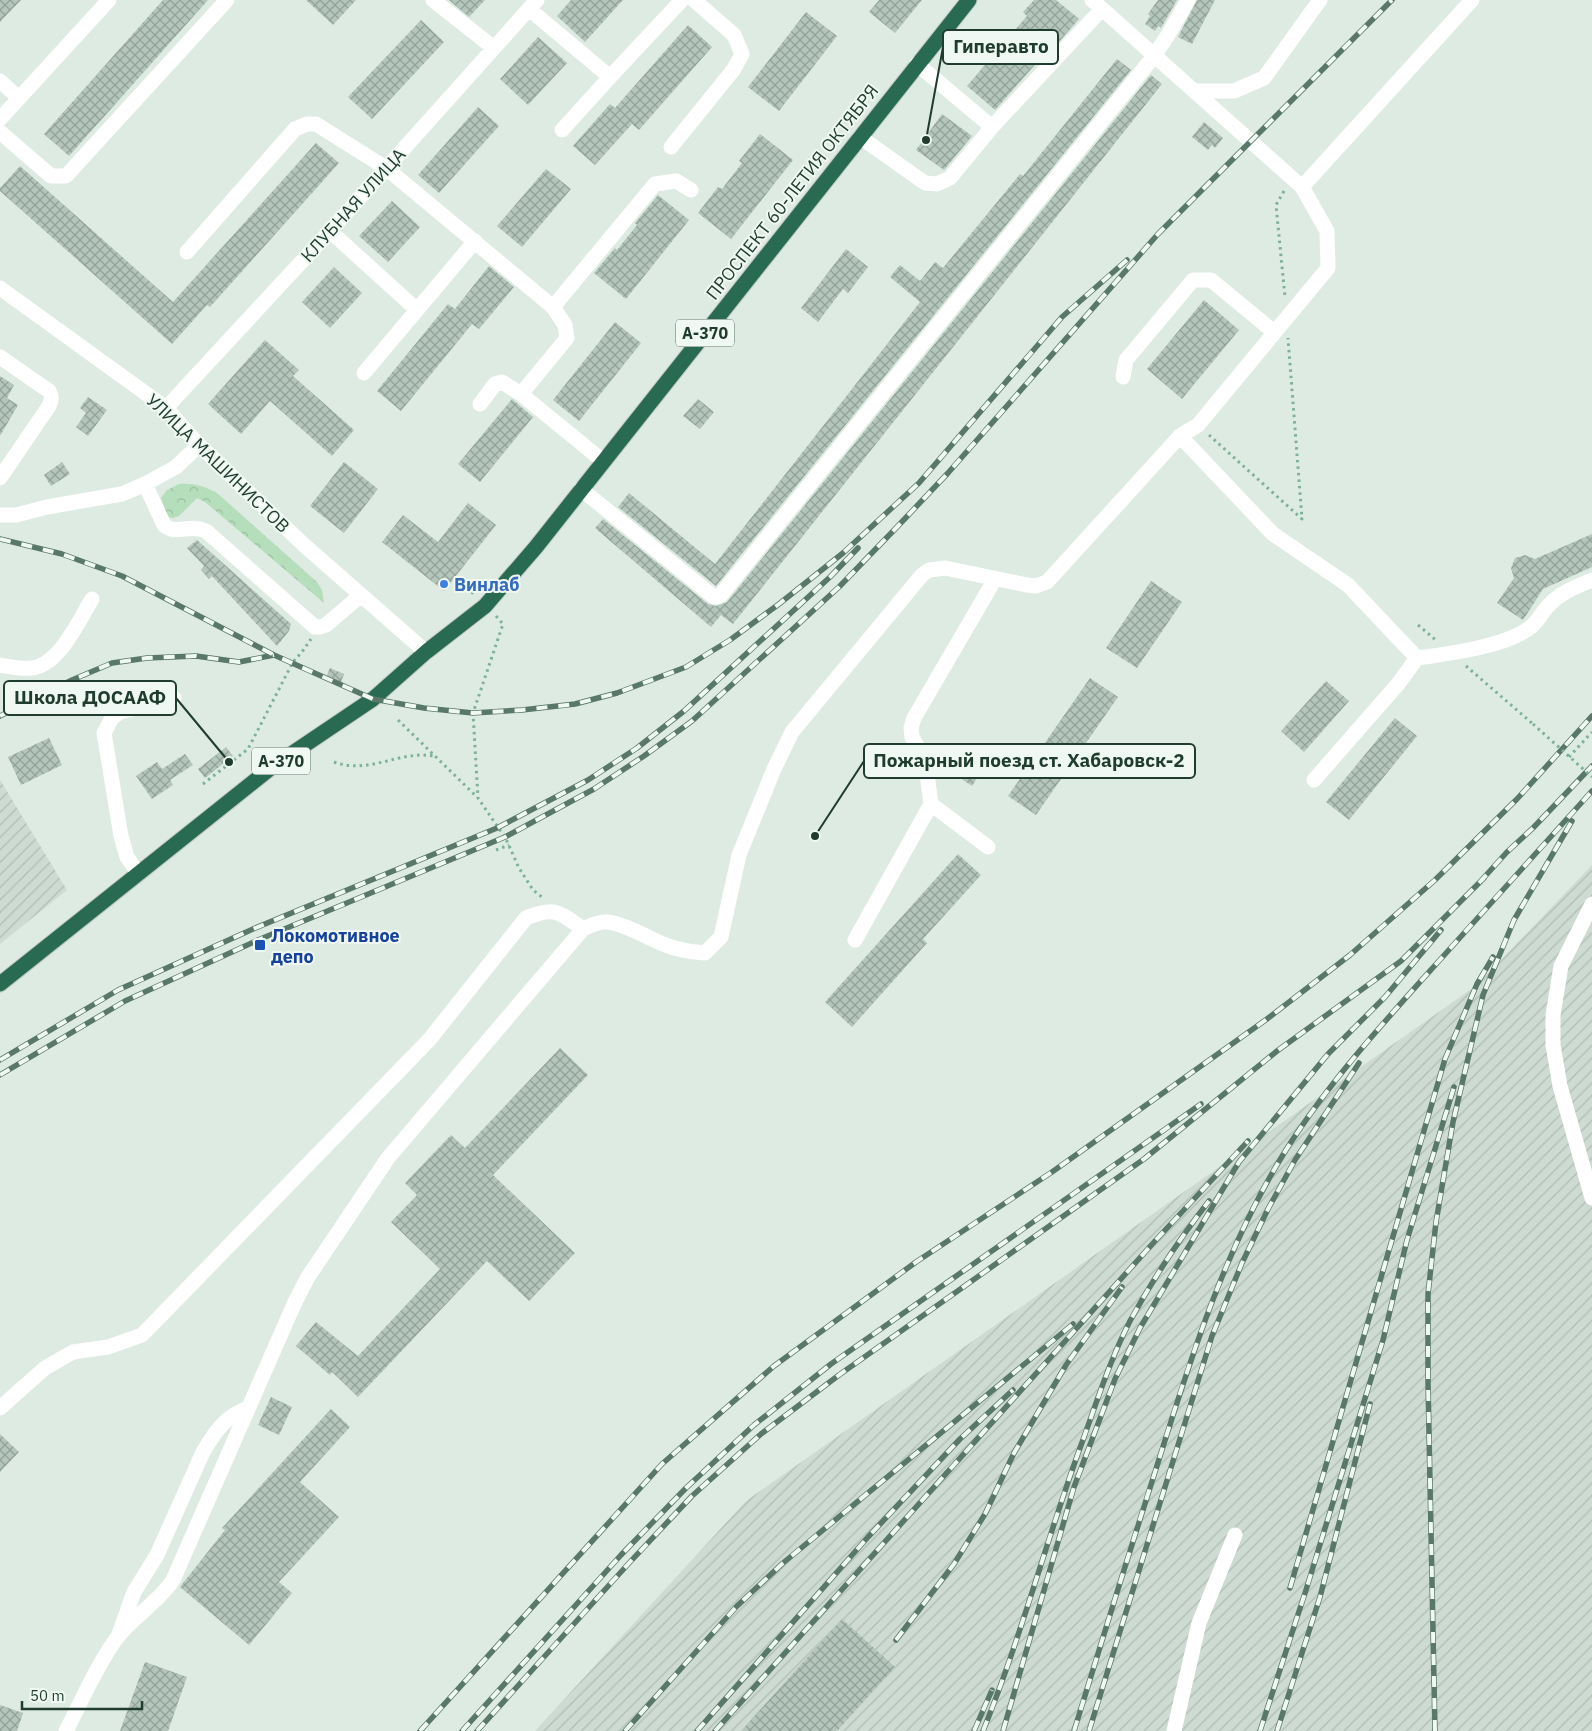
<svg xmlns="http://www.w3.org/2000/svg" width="1592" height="1731" font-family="'IBM Plex Sans',sans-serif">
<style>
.industrial{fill:url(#industrial-furrows)}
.forest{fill:url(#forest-crowns)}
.building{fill:url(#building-cross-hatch)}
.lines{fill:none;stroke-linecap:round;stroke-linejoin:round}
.highway-casing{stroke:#c0c8c5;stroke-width:17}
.path{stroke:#7db198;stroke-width:3;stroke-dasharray:2.5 4;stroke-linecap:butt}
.minor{stroke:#fff;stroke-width:15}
.highway{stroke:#296a52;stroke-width:15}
.rail-casing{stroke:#59786a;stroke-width:5.5}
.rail{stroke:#eff8f2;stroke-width:4;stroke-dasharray:11;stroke-linecap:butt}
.path-bridge{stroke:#7db198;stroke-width:3;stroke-dasharray:2.5 4;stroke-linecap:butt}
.shop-dot{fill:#3f7fe0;stroke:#eff8f2;stroke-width:2}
.transit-dot{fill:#1a4fb4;stroke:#eff8f2;stroke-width:2}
.labels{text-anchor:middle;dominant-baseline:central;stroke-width:4;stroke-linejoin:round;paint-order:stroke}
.shield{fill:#eff8f2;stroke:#5d746a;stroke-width:1}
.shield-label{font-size:16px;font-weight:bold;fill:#1f3c2f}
.street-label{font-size:18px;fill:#1f3c2f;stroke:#eff8f2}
.shop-label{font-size:18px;font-weight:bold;fill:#366cbe;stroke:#eff8f2;text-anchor:start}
.transit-label{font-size:18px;font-weight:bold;fill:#164399;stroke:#eff8f2;text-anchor:start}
.leader{fill:none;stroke:#1f3c2f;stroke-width:2}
.callout-dot{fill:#1f3c2f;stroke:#eff8f2;stroke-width:2}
.callout{fill:#eff8f2;stroke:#1f3c2f;stroke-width:2}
.callout-label{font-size:19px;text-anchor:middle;font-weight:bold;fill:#1f3c2f}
</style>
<defs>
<pattern id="industrial-furrows" width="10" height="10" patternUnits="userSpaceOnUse" patternTransform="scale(1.25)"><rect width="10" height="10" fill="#cddbd2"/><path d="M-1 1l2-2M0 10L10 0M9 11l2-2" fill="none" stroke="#b0bdb5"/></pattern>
<pattern id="forest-crowns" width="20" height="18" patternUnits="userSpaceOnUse" patternTransform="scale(1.25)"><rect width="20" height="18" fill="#b5deba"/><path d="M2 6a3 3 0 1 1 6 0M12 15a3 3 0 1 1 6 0" fill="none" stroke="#9bbfa0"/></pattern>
<pattern id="building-cross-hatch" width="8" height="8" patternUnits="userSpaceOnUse" patternTransform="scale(1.25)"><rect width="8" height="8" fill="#b4c6bc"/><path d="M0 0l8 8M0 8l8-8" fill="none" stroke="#92a299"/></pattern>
</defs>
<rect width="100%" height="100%" fill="#deebe3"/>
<!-- industrial -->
<path class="industrial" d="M0,780L67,890L0,944Z
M1592,865V1731H535L746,1501L1477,985Z"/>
<!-- forest -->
<path class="forest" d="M179,484C193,483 204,486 217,493L317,582L322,590L324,603L205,502L197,498L179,516L173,518L168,517L161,498L167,490Z"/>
<!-- building -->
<path class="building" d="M0,0H21L0,22Z
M163,0H208L69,156L44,134Z
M306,0H356L333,25Z
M449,0H485L469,17Z
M571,0H623L585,42L557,16Z
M879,0H922L895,33L869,12Z
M1034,0H1056L1079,19L1058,43L1056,41L995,110L967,86L1027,16L1023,12Z
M1158,0H1177L1161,28L1158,26L1155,31L1145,24L1150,16L1148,14Z
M1197,0H1215L1192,44L1178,37Z
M806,12L837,36L779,111L748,87Z
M421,20L444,42L372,119L348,97Z
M688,25L712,47L639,130L632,124L595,165L573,146L610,104L615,108Z
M538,37L567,63L528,105L500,79Z
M1117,59L1131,70L716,586L618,507L629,493L715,564L920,302L890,277L900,265L920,281L935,262L943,268L1020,174L1023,176Z
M1151,75L1162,84L733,624L721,615L711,627L595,528L603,519L708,604L716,606L727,602Z
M478,107L499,126L439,193L418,175Z
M942,114L972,136L944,170L916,150Z
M1204,122L1223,138L1215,148L1212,145L1208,150L1192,137Z
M760,134L793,160L731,239L698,213L718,187L722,189L742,163L739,161Z
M316,143L339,163L210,307L207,305L172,344L0,191V188L20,166L173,302Z
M546,169L571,189L522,247L497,226Z
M658,195L689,220L626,299L594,273L615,248L617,250L637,225L635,223Z
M392,201L420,227L388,262L359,236Z
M846,249L868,267L848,293L843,289L818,322L801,308Z
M489,266L514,287L479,329L472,324L401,411L377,391L448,304L455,309Z
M334,267L362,293L330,328L302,302Z
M1204,300L1239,330L1182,399L1147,369Z
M615,322L641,343L579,421L553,400Z
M265,340L299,370L293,376L354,430L332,456L270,401L241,434L208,404Z
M0,376L14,385L7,398L18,405L0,436Z
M88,397L107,410L88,436L76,427L86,413L80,408Z
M512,399L533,417L480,482L458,464Z
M698,399L714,412L700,429L683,416Z
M62,462L70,474L51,486L44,475Z
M344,462L378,489L344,533L310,506Z
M468,503L496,525L444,591L382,542L403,515L438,542Z
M1592,534V567L1543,589L1523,620L1497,603L1514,578L1511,568L1515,558L1525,555L1535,559Z
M197,540L291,624L289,631L277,646L212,576L209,579L201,570L204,566L187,548Z
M1151,581L1182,602L1137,668L1106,648Z
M330,668L344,674L340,685L325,680Z
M1090,678L1118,697L1036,815L1008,796Z
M1326,681L1349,701L1304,752L1281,731Z
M1395,718L1417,736L1349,820L1326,802Z
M49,738L62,765L21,785L8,757Z
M947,745L983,769L972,786L936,762Z
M226,747L233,756L205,778L198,769Z
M185,754L193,765L170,780L173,785L152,799L136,776L157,762L162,769Z
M958,854L981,875L923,939L927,943L852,1027L825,1002Z
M560,1048L588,1075L493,1175L575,1253L529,1301L487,1261L358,1397L332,1372L330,1375L296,1346L316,1322L358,1356L440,1269L391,1222L417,1195L405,1183L451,1135L465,1148Z
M271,1397L292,1407L279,1435L258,1425Z
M331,1409L350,1427L300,1482L339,1517L279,1582L292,1593L249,1645L180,1587L225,1530L222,1528Z
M0,1434L19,1452L0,1472Z
M842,1619L895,1667L837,1731H741Z
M145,1662L187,1677L168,1731H120Z
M0,1705L23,1713L17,1731H0Z"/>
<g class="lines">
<!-- highway casing -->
<g class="highway-casing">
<path id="highway" d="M0,984L272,767L373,699L426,652L485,606L536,547L969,0"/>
</g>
<!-- path -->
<path class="path" d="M1284,191L1276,205L1285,297
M1209,435L1302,519L1288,338
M462,583L476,596
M496,616L503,624L473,713L478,798L506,839L519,868L533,890L542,897
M1418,625L1437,641
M1466,666L1533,724
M398,720L477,797
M1569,757L1592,732
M334,762C370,775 399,750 434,756
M203,784L248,749L293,662L302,652L311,639
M496,850L509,845"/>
<!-- minor -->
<path class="minor" d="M433,0L494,48
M529,9L610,77L562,130
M917,64L992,127
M610,77L682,0
M0,81L19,98
M1194,91H1234L1264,78L1320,0
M0,119L109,0
M0,132L51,176H66L227,0
M860,137L925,183L937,184L950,178L992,127L1102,9
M671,147L734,69L742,54L734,35L694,0
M1302,187L1472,0
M330,231L417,310
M187,252L295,129L307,124H316L386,168L553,307L655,184L676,181L691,190
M0,288L166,408L199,445L304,545L426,652
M553,307L565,325L567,338L521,394L603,461
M0,357L49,391C52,397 52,400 49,406L0,478
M364,373L475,241
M1123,377L1126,360L1193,280H1211L1274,332
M480,404L495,384L502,382L521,394
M166,408L330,231L537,0
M1180,436L1273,534L1348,585L1417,658
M145,484L164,525C175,536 189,523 206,531L315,627H320L326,625L361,595
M581,489L714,597L720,596L1154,56L1168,35L1188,0
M0,515H16L47,507L122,494L145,484L176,467L199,445
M0,665C10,667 21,669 31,668C59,666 79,620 92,599
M1314,780L1398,684L1417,658C1448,654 1509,646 1532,626C1539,620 1543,611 1549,605C1561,592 1576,587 1592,580
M931,804L988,847
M138,873L127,857L121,836L104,733L112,718L120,712L174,698
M1592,904L1561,966L1553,1015V1045L1560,1086L1592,1198
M855,940L931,804L926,767L922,755L912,737L911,728L914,718L995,579
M0,1408L45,1368L73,1352L108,1347L142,1335L429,1040L526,918C555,906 559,912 583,929
M119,1634L134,1592L157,1555L203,1452C215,1432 225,1416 248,1408
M66,1731C82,1700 96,1667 116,1639C131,1618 158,1603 173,1580L295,1302L308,1277L388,1158L583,929C590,926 597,922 605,922C619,921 649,938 663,944C677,950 690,952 705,953L721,937L739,855L774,769L792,732L922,575L929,570L945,568L1027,585L1036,586L1047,582L1180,436L1198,425L1328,268L1327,231L1302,187L1092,0
M1174,1731L1199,1623L1235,1535"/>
<!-- highway -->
<use href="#highway" class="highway"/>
<!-- rail casing -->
<g class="rail-casing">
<path id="rail" d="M0,539L62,554L122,576L274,655L373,699L424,708L473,713L522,710L575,704L617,693L686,667L730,640L779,604L843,553L919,483L1062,317L1127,260
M0,716L72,680L112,663L147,658L196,656L239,662L274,655
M1479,883L1507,852L1533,828L1592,766
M0,1060L118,990L253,929L497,828L588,780L637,748L684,711L830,577L858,548
M0,1075L125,1001L258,940L505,837L594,789L644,756L692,721L839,587L897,527L948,473L1158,234L1392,0
M1290,1588L1445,1059L1477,984L1493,957
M896,1640L954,1564L985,1514L1014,1453L1066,1365L1122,1287
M420,1731L662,1464L774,1366L916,1262L1052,1172L1267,1019L1350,955L1435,880L1517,799L1592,716
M462,1731L621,1555L686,1488L754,1425L831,1364L1201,1104
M477,1731L630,1562L692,1496L761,1434L839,1375L1144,1159L1277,1051L1401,961L1484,878
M625,1731L737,1606L783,1563L1073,1324
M697,1731L868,1537L960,1439L1013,1390
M715,1731L1155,1241L1248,1141
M974,1731L992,1690
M983,1731C1022,1635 1048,1534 1084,1437C1098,1398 1111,1358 1130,1321C1153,1279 1180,1238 1209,1201
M1003,1731L1074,1487L1115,1379L1140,1328L1239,1162L1328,1054L1385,997L1441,930
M1074,1731C1101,1644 1128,1556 1156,1469C1190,1360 1225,1247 1286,1150C1329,1082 1384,1022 1438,962C1489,905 1541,848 1592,791
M1089,1731L1212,1336L1242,1263L1268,1209L1295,1160L1359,1063
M1260,1731L1306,1590L1383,1340L1407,1240L1454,1087
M1277,1731L1320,1597L1370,1404
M1435,1731L1428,1382V1294L1436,1222L1453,1122L1483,995L1514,920L1572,821"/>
</g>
<!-- rail -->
<use href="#rail" class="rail"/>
<!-- path-bridge -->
<path class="path-bridge" d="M1533,724L1592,777"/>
</g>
<!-- markers -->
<circle class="shop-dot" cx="444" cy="584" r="5"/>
<rect class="transit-dot" x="254" y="939" width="12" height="12" rx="2.5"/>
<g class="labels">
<!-- shield labels -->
<g class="shield">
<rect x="676" y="319.5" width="58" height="27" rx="4"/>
<rect x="252" y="747.5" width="58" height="27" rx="4"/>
</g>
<g class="shield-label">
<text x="705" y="333">А-370</text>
<text x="281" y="761">А-370</text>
</g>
<!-- street labels -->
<g class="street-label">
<text transform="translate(792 192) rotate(-52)">ПРОСПЕКТ 60-ЛЕТИЯ ОКТЯБРЯ</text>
<text transform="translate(353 205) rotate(-48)">КЛУБНАЯ УЛИЦА</text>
<text transform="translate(218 463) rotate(44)">УЛИЦА МАШИНИСТОВ</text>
</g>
<!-- shop labels -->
<g class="shop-label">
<text x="454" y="584">Винлаб</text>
</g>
<!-- transit labels -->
<g class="transit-label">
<text x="271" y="935">Локомотивное<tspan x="271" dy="21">депо</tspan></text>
</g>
</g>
<!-- callouts -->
<path class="leader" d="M926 140L943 47M229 762L176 698M815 836L864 761"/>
<g class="callout-dot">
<circle cx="926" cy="140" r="5"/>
<circle cx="229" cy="762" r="5"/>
<circle cx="815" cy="836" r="5"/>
</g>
<g class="callout">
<rect x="943" y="30" width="115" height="34" rx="5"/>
<rect x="4" y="681" width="172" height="34" rx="5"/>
<rect x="864" y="744" width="331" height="34" rx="5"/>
</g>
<g class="callout-label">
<text x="1001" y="53">Гиперавто</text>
<text x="90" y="704">Школа ДОСААФ</text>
<text x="1029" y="767">Пожарный поезд ст. Хабаровск-2</text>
</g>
<!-- scale -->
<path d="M22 1701v8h120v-8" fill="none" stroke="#1f3c2f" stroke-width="2.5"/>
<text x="30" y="1701" font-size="15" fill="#1f3c2f" stroke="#eff8f2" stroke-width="4" paint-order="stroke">50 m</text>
</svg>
